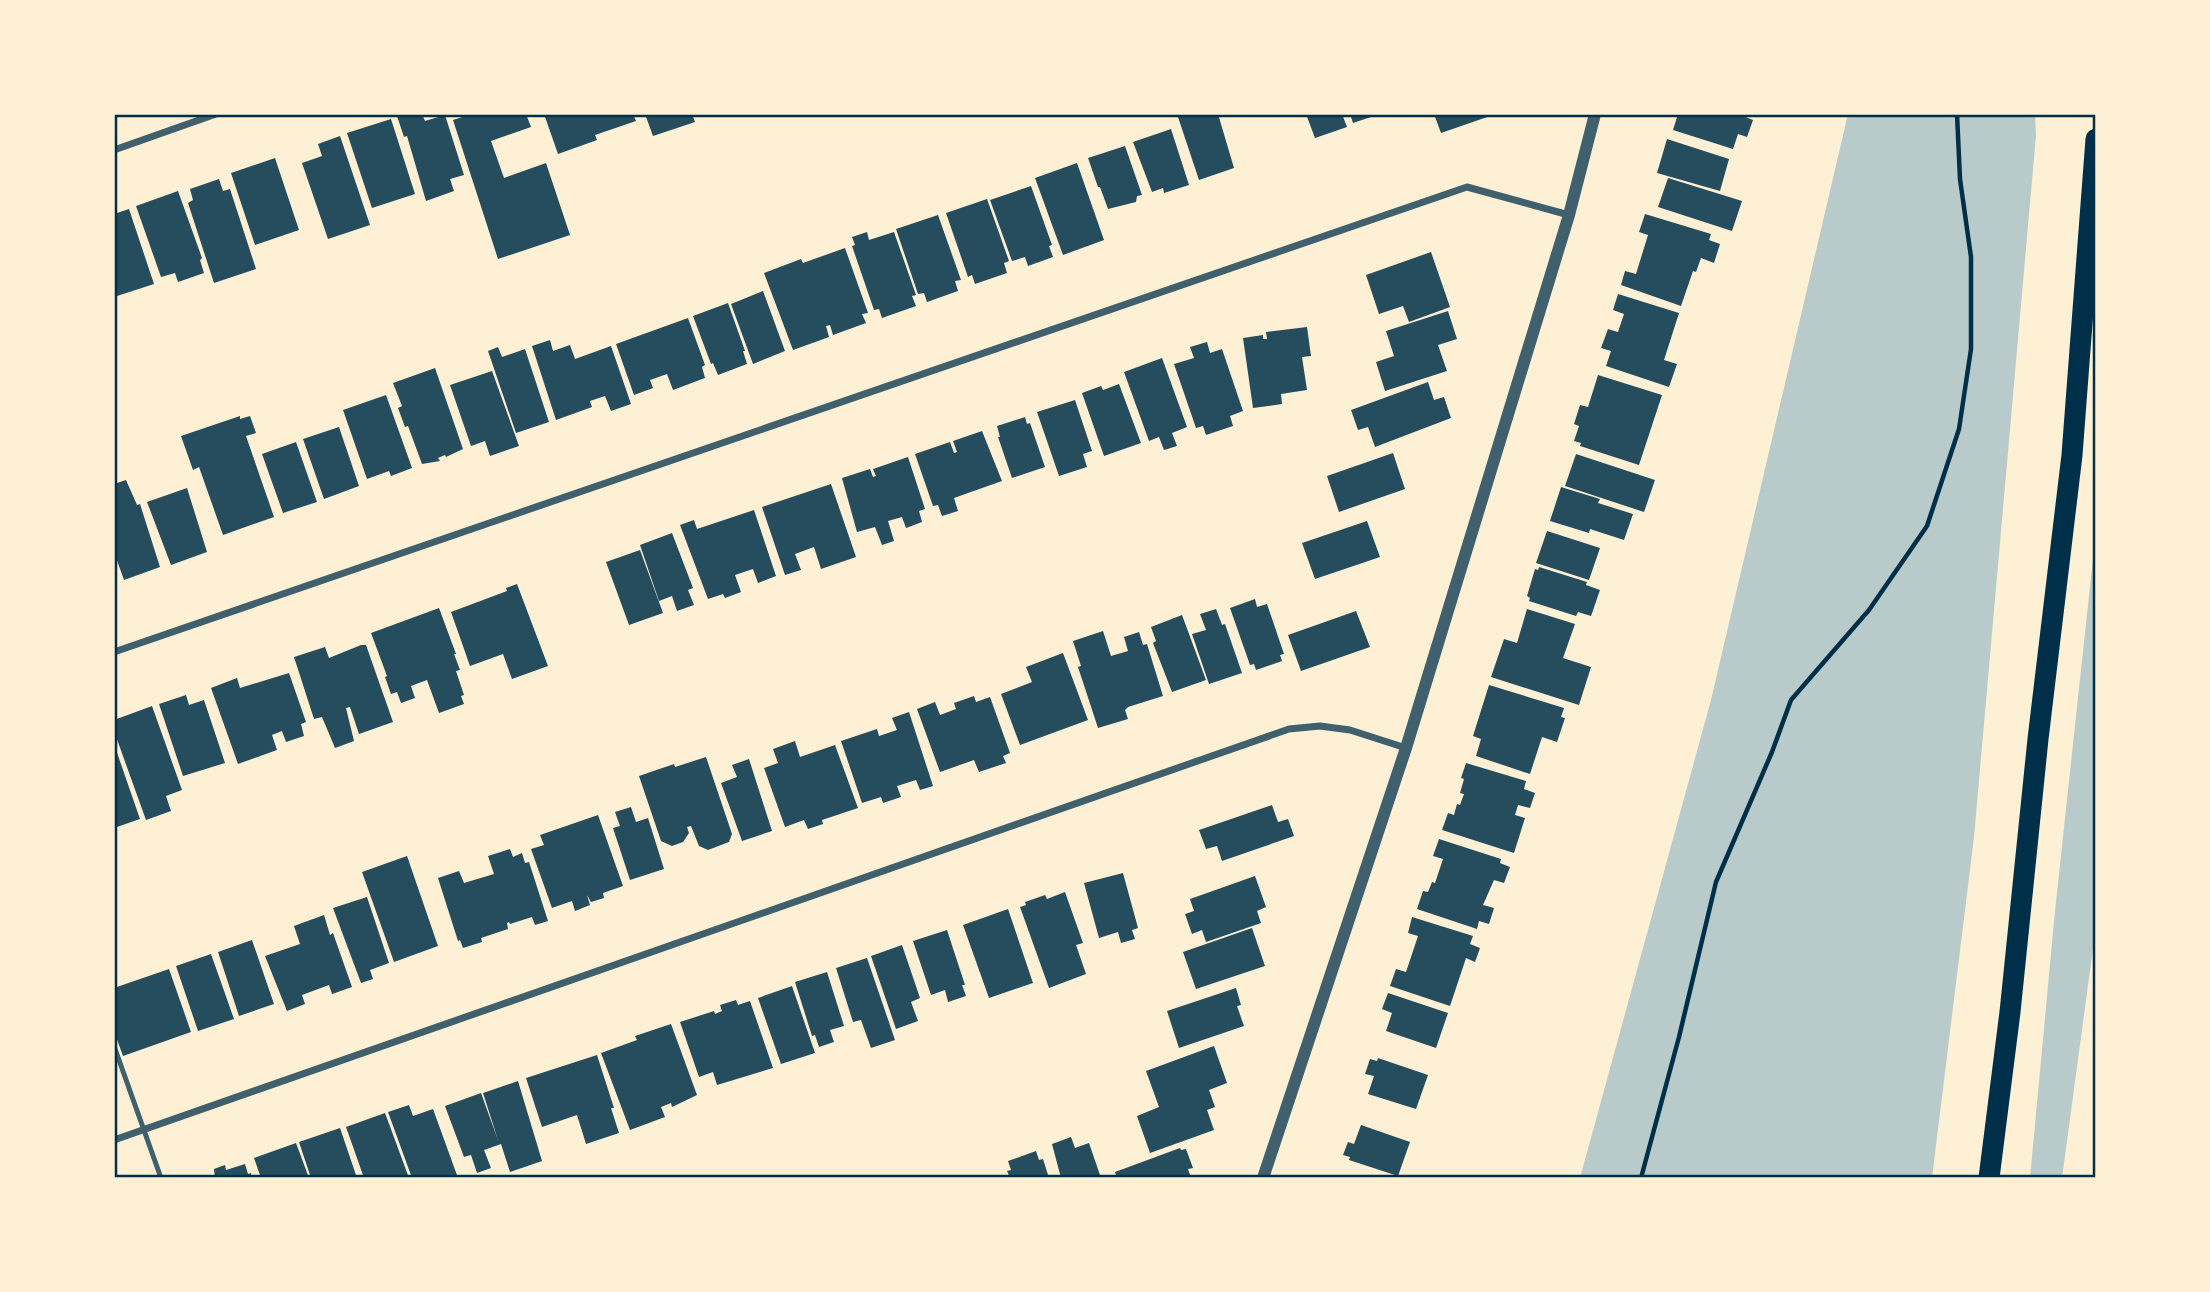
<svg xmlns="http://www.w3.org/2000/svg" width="2210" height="1292" font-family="Lato,sans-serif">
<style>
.green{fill:#b9caca}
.building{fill:#264d5e}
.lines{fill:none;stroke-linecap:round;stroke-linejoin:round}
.path{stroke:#003049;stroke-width:4.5}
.service{stroke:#3f606c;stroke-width:5}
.minor{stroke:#3f606c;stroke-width:7}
.tertiary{stroke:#3f606c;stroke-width:12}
.motorway{stroke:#003049;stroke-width:21}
.neatline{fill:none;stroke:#003049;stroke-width:2.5}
</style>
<rect width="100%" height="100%" fill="#fdf0d5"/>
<!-- green -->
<path class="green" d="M1848,114H2035L2036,135L1974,837L1932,1178H1580L1711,700Z
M2096,531V926L2062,1178H2030L2055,911Z"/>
<!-- building -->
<path class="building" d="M402,114H422L425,121L445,115L464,175L450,179L454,191L426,201L407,136L404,137L397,116Z
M472,114H526L531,127L491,141L504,178L546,163L570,235L498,259L453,120Z
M544,114H633L636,121L595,135L597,140L558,154Z
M645,114H692L695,122L653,136Z
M1177,114H1218L1234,168L1199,180Z
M1306,114H1342L1347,127L1315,138Z
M1350,114H1380L1353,123Z
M1434,114H1496L1441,133Z
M1678,114H1744L1743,116L1753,120L1747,137L1738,134L1733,149L1673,130Z
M391,119L415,194L372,208L347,133Z
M1171,129L1189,185L1164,193L1163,188L1152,192L1133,142Z
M340,136L370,225L328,239L302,163L322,156L318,144Z
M1667,139L1729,159L1720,191L1657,173Z
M1125,146L1142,195L1137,196L1136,202L1108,209L1100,187H1098L1088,158Z
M275,158L299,230L255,245L231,173Z
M1077,163L1104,240L1063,255L1035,178Z
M1668,178L1742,201L1732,231L1658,207Z
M219,179L223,191L230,189L256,269L214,283L188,203L193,200L190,189Z
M1031,186L1052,245L1049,246L1053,257L1028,266L1025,257L1012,261L990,200Z
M178,191L202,258L200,260L204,273L178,282L175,273L161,277L136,206Z
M987,199L1009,261L1004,263L1007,273L975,284L972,275L968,277L946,213Z
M129,209L154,284L114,297V214Z
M1645,214L1711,234L1709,240L1720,244L1714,263L1701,258L1696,272L1693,271L1681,306L1621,285L1625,271L1636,274L1648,235L1639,232Z
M938,215L961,280L955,281L958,291L927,302L924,293L918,294L896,229Z
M867,232L869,240L894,232L916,295L912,296L916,306L882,318L879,309L874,310L852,246L855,245L852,237Z
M845,248L868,313L862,314L866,323L833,335L830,325L826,326L829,337L793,350L764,273L801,259L803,263Z
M1431,252L1450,307L1409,322L1403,306L1379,314L1366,275Z
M763,291L785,351L753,364L731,304Z
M1618,294L1679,313L1664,360L1677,364L1669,387L1606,366L1611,351L1601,348L1608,329L1618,332L1624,314L1613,310Z
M728,303L745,351H743L747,364L718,375L713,363L711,364L693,316Z
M1448,311L1457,339L1438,345L1447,371L1385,391L1376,362L1394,356L1386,331Z
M688,318L705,365L702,367L705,378L673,390L667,374L650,380L653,388L634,395L616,344Z
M1307,327L1311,356L1302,357L1307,390L1281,394L1282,404L1253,408L1243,338L1263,335V339H1267L1266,332Z
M550,340L553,351L570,345L575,359L611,346L631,404L611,411L605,396L590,401L592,407L556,420L532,346Z
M1207,342L1210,353L1222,349L1243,411L1230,416L1233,426L1206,435L1203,426L1196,428L1174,364L1194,358L1190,347Z
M498,347L502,357L525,349L549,422L516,433L488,351Z
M1162,358L1187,427L1172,433L1177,446L1164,450L1159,437L1149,441L1124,372Z
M435,368L463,449L446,457L445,455L438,458L440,461L422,464L408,426L405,427L398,408L402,406L393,383Z
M492,371L519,446L490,456L485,441L471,446L450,385Z
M1598,375L1662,395L1639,465L1580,446L1581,443L1574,441L1579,426L1574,424L1580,405L1588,407Z
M1428,382L1434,400L1444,397L1451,418L1375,447L1368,427L1358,430L1351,410Z
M1119,384L1141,443L1104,456L1082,393L1101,386L1103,390Z
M386,395L412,468L391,476L389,471L367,479L343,410Z
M1075,400L1092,451L1083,454L1087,467L1059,476L1037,412Z
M240,416V419L250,416L256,433L246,436L274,517L223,535L199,467L193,470L181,436Z
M1025,417L1027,424L1030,423L1045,467L1012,478L998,437H1000L997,426Z
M339,427L359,486L324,499L303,439Z
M982,431L1002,481L954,498L958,511L942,516L938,505L933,506L915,454L950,442L954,453L957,452L953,441Z
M296,442L317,502L283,513L262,454Z
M1393,453L1405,489L1339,512L1327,476Z
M1576,454L1655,480L1644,512L1565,486Z
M908,457L925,509L919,511L922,522L906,528L902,517L888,521L894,541L882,545L875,527L857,532L842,478L870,469L873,477L876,476L873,469Z
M126,480L137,505L140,504L160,567L124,580L114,552V484Z
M831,484L856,557L821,569L814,547L795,554L801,570L785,575L762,507Z
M1561,487L1600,499L1598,503L1633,514L1624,540L1590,529L1589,533L1550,521Z
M187,488L207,552L171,565L147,502Z
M754,510L776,576L758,583L753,569L735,575L741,592L725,598L723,594L708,599L680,525L694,520L697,529Z
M1367,521L1380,557L1315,579L1302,543Z
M1547,531L1600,548L1589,580L1536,563Z
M672,533L693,588L688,590L694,605L677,611L672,596L659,601L640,545Z
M640,550L663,613L629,625L606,562Z
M1539,567L1587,582L1586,585L1600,590L1591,616L1578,612L1576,616L1529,601L1530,598L1527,596L1535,569L1538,570Z
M517,584L548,666L512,679L503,654L470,666L451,612L507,591L506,588Z
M1255,599L1257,607L1267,604L1284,654L1280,655L1282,661L1256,670L1254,664L1250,665L1230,608Z
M439,608L456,654H454L460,670L456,671L464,695L461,696L464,704L439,713L427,680L411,686L415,698L401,703L397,692L391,694L385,677L387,676L371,633Z
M1216,609L1222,625L1225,624L1242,673L1209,684L1192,634L1206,630L1200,614Z
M1527,609L1575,624L1563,658L1591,667L1579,705L1491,677L1504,639L1517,643Z
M1356,611L1370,647L1301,671L1288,635Z
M1182,615L1206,680L1172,692L1153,643L1156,641L1151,627Z
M1103,631L1111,656L1128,651L1124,637L1139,632L1143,645L1147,644L1163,696L1128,707L1125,710L1128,719L1098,728L1078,667L1081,666L1073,641Z
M361,645H366L393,722L359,734L350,707L346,708L354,741L335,748L322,717L314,719L294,657L325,647L329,658Z
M1063,653L1088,720L1020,745L1001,694L1032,682L1026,667Z
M289,673L306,722L301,724L304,736L286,742L282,731L272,735L277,750L238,764L211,688L237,678L240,688Z
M1489,685L1564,708L1561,717L1565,718L1557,742L1542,737L1530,774L1476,756L1481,739L1473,736Z
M186,695L189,705L204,700L225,763L183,776L159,704Z
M974,696L976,702L990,697L1010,753L1003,756L1006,763L979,772L974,760L940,772L917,709L935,702L940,715L956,709L954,703Z
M152,706L182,790L166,796L171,811L146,820L114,731V720Z
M909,712L933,786L920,790L916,780L897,786L901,797L883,803L881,797L862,803L841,741L877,729L879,736L897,730L892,718Z
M795,741L800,757L835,745L858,808L822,820L823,824L808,829L804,820L785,827L764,768L778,763L773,749Z
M114,744L140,819L114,828Z
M706,757L732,834L729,842L708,850L699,846L691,826L687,827L689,833L683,842L672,846L661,841L639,776L674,764L675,767Z
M749,759L772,831L742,841L721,783L737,777L732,765Z
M1466,763L1526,781L1524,789L1535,793L1530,808L1518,805L1515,815L1525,818L1514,853L1442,830L1448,813L1454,815L1457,804L1460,805L1464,794L1460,793L1464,779L1461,778Z
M1272,805L1278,822L1288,819L1294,836L1222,861L1217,846L1206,849L1199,830Z
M631,807L636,822L648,818L664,869L630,880L613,828L620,826L615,812Z
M598,815L623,886L603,893L604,898L591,902L587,895L590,905L575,911L572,901L552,908L531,849L544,845L540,835Z
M1439,839L1501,859L1500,863L1510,867L1504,883L1494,880L1483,905L1494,908L1489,924L1479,921L1477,929L1417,909L1423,891L1428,892L1432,882L1435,883L1443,859L1433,856Z
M510,849L513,857L522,853L525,863L529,862L548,921L535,925L532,917L510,924L509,922L507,923L508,929L481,938L482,942L463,948L460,940L458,941L438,878L459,871L464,883L494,874L488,856Z
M407,856L438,946L394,962L362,872Z
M1123,873L1138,928L1132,930L1135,939L1121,943L1118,932L1099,938L1084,883Z
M1255,876L1266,907L1257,911L1261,923L1206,942L1202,930L1192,934L1185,914L1194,911L1190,899Z
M1065,892L1083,943L1076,945L1086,974L1049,988L1020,907L1026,905L1025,902L1045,895L1047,899Z
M367,897L389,963L370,970L373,979L361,983L333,908Z
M1008,909L1033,983L989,998L963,925Z
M324,915L330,935L333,933L352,987L332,994L329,985L302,995L305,1004L287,1011L265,956L300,944L294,926Z
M1412,917L1473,936L1470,944L1480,948L1475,962L1466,958L1450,1006L1390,986L1396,969L1406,972L1418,936L1408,933Z
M1252,928L1265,966L1196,989L1183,952Z
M947,930L965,985H962L966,996L948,1002L945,990L931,995L913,941Z
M252,940L274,1004L239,1016L218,952Z
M902,945L920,998L911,1002L918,1021L896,1029L871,956Z
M211,954L234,1019L198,1031L176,966Z
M867,958L895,1040L871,1048L861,1020L853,1022L836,968Z
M169,969L191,1032L123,1056L114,1031V988Z
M827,972L844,1026L830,1030L834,1042L819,1047L815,1035L812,1036L795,982Z
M792,986L815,1053L781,1064L758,998Z
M1236,988L1241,1005L1237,1006L1244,1026L1179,1048L1167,1011Z
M1388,993L1448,1013L1436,1048L1386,1031L1392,1013L1382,1009Z
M736,1000L738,1005L750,1001L773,1068L717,1085L713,1072L699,1077L680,1022L714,1011L715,1014L722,1011L720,1005Z
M671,1024L697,1095L672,1107L671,1103L661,1107L665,1117L630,1130L601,1053L637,1040L635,1036Z
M1214,1046L1227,1083L1209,1090L1215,1107L1207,1110L1214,1130L1150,1153L1137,1116L1159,1107L1146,1071Z
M597,1055L614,1108H611L619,1133L586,1144L577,1115L542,1127L526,1078Z
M1378,1058L1428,1075L1416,1109L1368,1094L1374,1076L1365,1074L1370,1059L1377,1061Z
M518,1081L542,1161L510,1172L501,1144L484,1150L491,1168L477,1173L471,1155L464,1157L445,1106L481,1093L498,1140L483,1093Z
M409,1105L413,1116L433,1109L458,1178H412L388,1112Z
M385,1113L409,1178H364L346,1127Z
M1361,1125L1410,1142L1398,1176L1349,1160L1350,1157L1343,1155L1348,1142L1354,1144Z
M340,1128L357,1178H311L299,1142Z
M1071,1137L1075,1148L1089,1143L1101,1178H1061L1052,1144Z
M296,1143L309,1178H261L254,1158Z
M1180,1148L1181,1150L1186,1149L1193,1168L1188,1169L1191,1178H1117L1115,1172Z
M1036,1151L1039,1160L1043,1159L1049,1178H1010L1007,1171L1011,1170L1008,1161Z
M245,1164L248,1174L251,1173L252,1178H215L214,1169L225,1165L226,1170Z"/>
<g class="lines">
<!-- path -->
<path class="path" d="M1641,1178L1679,1037L1716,882L1772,752L1791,700L1869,610L1927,526L1959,429L1971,349V257L1960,179L1957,114"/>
<!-- service -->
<path class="service" d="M114,1046L161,1178"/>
<!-- minor -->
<path class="minor" d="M114,150L216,114
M114,652L1467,187L1569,215
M114,1140L1289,729L1320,726L1350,730L1406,748"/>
<!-- tertiary -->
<path class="tertiary" d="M1263,1178L1406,748L1569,215L1595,114"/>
<!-- motorway -->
<path class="motorway" d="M1989,1178L2010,1012L2038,739L2072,455L2096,139"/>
</g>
<!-- border -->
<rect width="2210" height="1292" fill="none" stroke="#fdf0d5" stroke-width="231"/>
<rect x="116" y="116" width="1978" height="1060" class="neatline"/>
</svg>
